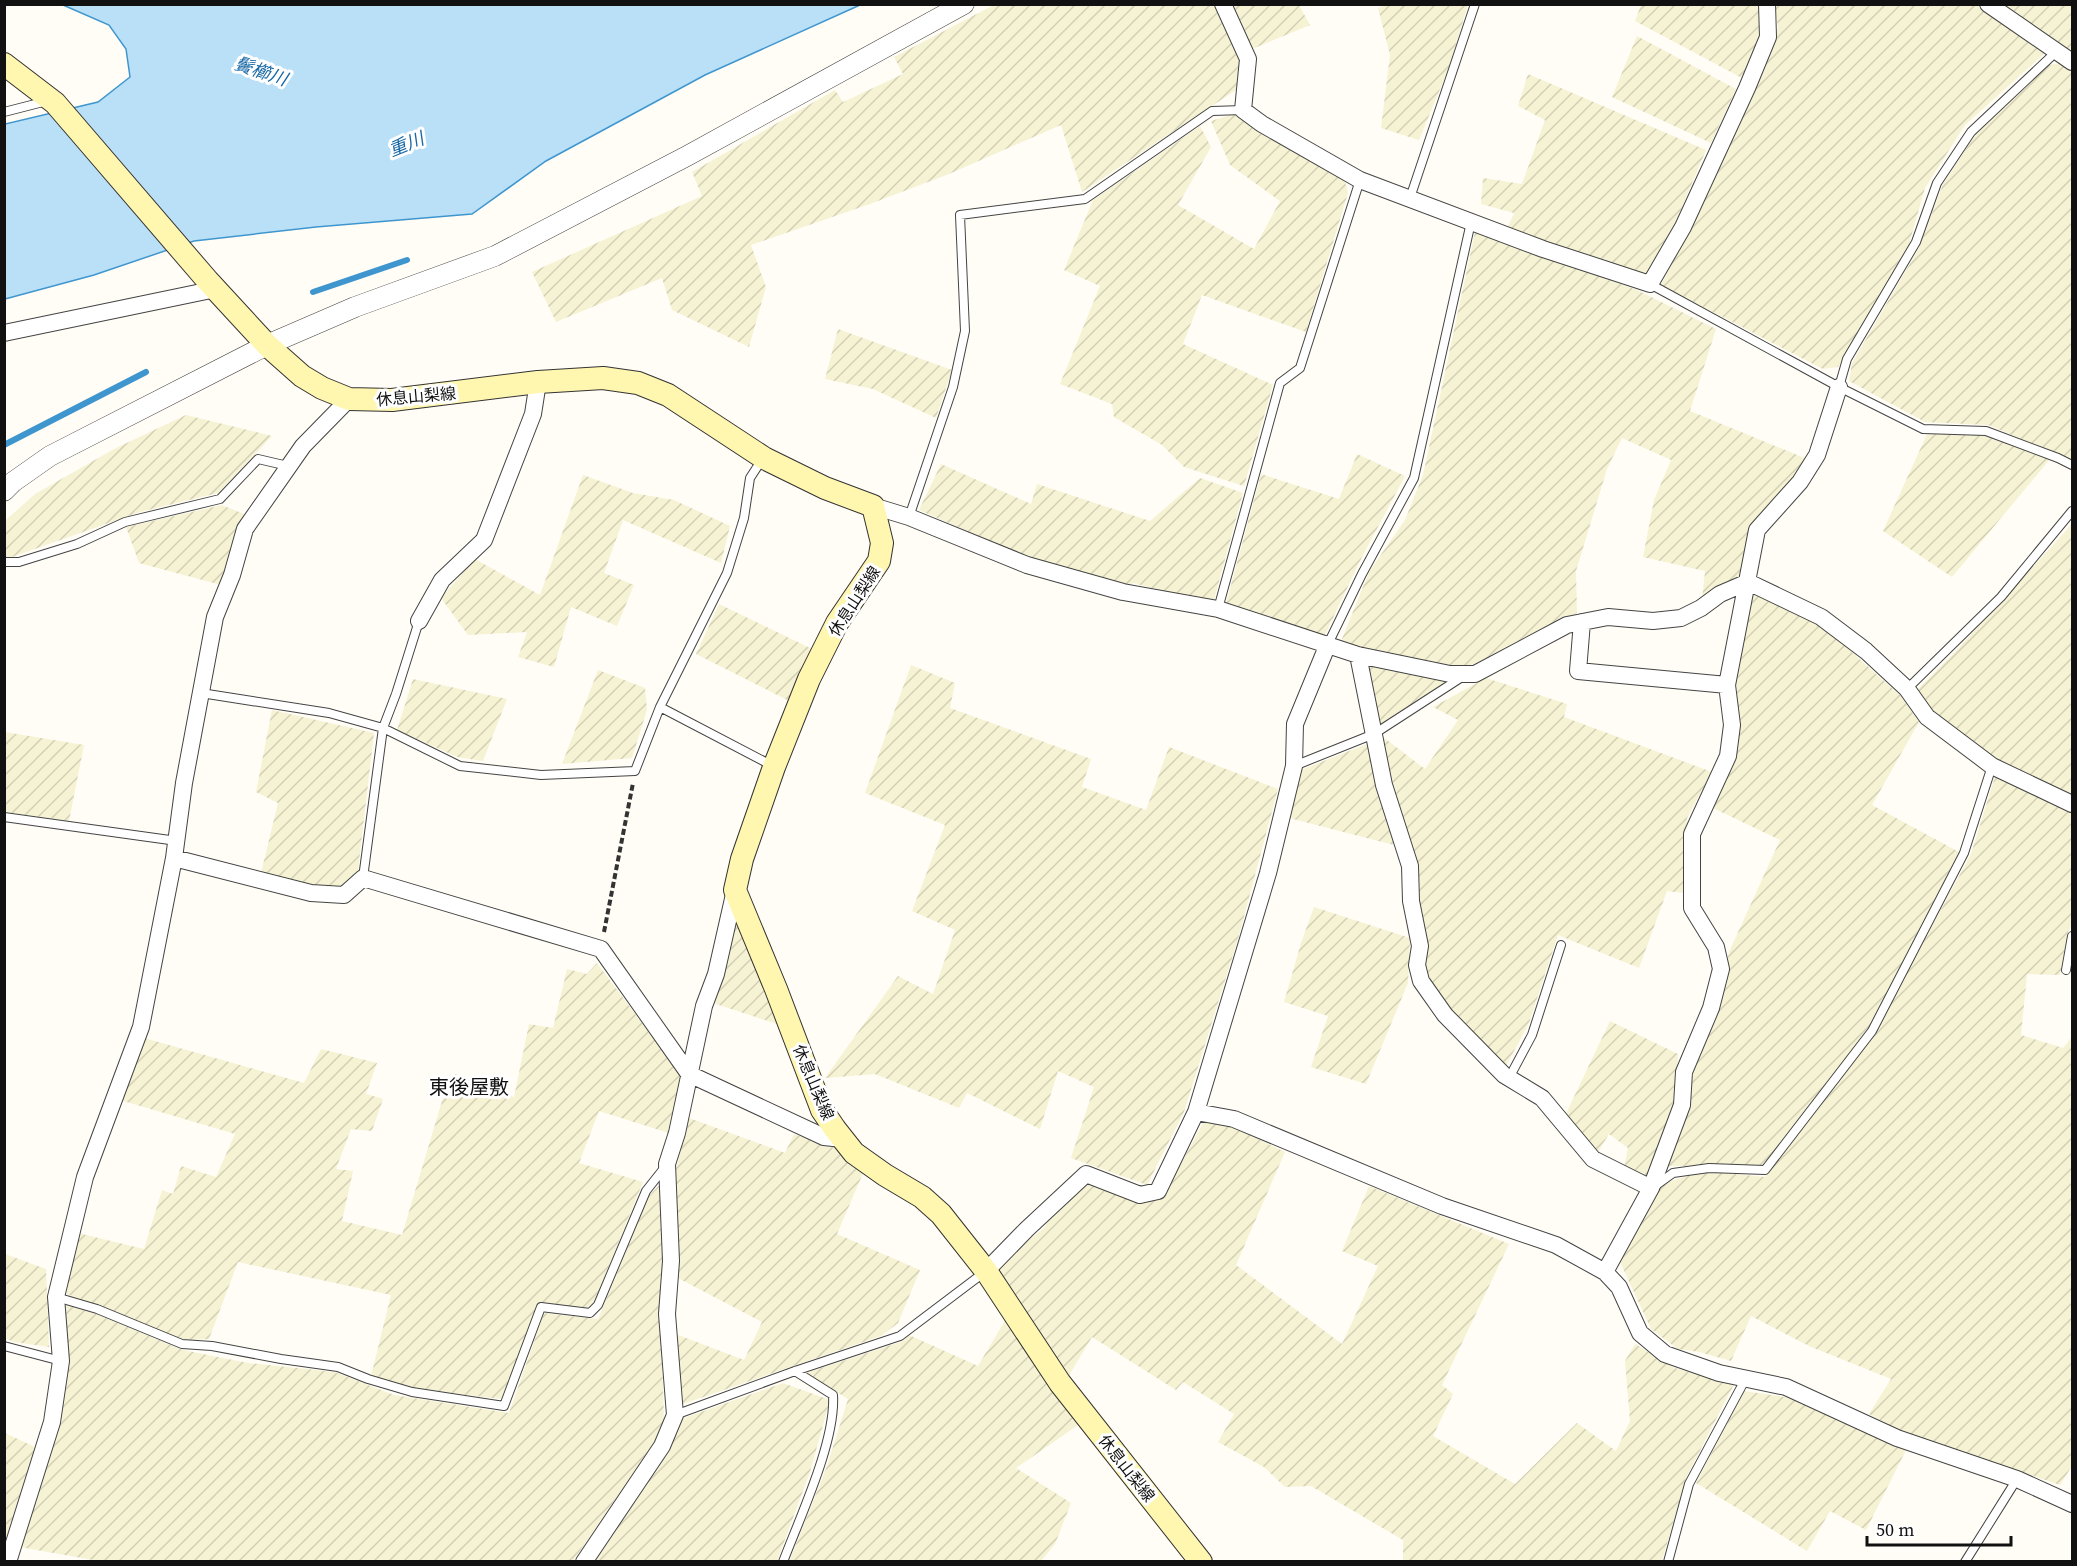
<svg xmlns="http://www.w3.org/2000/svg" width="2077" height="1566" font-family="'Source Serif 4','Noto Sans JP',serif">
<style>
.farmland{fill:url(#farmland-furrows)}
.water{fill:#b9e0f7;stroke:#3f96cf;stroke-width:1.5}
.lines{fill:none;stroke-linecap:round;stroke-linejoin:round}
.stream{stroke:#3f96cf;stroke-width:6}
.service-casing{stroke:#444;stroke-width:10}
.minor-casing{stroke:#444;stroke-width:18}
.tertiary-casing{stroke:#444;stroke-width:21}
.secondary-casing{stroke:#333;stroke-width:24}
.path{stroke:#333;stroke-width:4;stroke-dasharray:6 3;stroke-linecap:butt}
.service{stroke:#fff;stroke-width:8}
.minor{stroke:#fff;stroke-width:16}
.tertiary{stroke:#fff;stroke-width:20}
.secondary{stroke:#fff6b0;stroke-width:22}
.labels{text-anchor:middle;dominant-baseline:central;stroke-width:6;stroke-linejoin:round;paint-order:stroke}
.street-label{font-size:16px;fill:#111;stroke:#fff}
.water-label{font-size:18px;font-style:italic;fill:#1768a6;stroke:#fff}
.quarter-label{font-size:20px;fill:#111;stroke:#fff}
</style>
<defs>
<pattern id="farmland-furrows" width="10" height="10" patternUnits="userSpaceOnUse" patternTransform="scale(1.5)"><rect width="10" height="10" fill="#f6f3d4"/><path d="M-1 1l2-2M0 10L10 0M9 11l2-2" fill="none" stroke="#d2cfb5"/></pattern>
</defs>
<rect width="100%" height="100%" fill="#fffdf5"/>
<!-- farmland -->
<path class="farmland" d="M1388,4L1468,5L1448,70L1419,140L1381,128L1390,55L1378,8Z
M994,5H1215L1240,60L1236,90L1082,192L1061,125L949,174L870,204L751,245L766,287L749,347L672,310L662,278L556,322L532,272L702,196L692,172L835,90L843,102L903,74L894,57Z
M1230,5H1299L1310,25L1252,49Z
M1641,5H1759L1762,32L1742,78L1635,21Z
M1775,5H1977L2045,53L1965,125L1925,188L1909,244L1838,367L1823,369L1661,285L1709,191L1778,28Z
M2000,5H2072V54Z
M1637,36L1736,89L1711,143L1612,97Z
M2061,63L2072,70V460L1988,425L1925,422L1849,381L1852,363L1919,248L1943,184L1976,134L2049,65Z
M1528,74L1706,150L1676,221L1647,276L1506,231L1514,213L1481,204L1483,178L1522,184L1545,120L1518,106Z
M1237,113L1344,178L1348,193L1306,332L1202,295L1183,344L1273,385L1244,486L1184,467L1162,445L1114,417L1112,404L1060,384L1100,286L1064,270L1093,200L1200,126L1211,147L1178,205L1254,249L1280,201L1230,165L1211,121Z
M1475,232L1637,290L1716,329L1690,411L1807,459L1750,530L1742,576L1702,600L1705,571L1643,557L1654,500L1671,460L1622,438L1607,469L1576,571L1577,613L1478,664L1452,667L1340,644L1369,572L1405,520L1423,475Z
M838,329L952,370L936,418L873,389L825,379Z
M186,415L272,436L218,493L140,512L12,557H5V521L35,494L116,448Z
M1928,432L1987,434L2050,459L1952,577L1883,531Z
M1357,454L1405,476L1361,559L1324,637L1225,607L1261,474L1339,499Z
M941,464L1031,504L1037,484L1150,521L1200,478L1243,493L1213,604L1133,583L1125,587L1018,554L919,510Z
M583,475L633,493L674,500L730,526L721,563L623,520L604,573L634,585L617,626L571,607L554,667L518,657L527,632L468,635L441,598L475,559L540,595Z
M222,505L244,514L221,585L139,563L126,527Z
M2072,524V797L1997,763L1931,715L1917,690L1953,654Z
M1753,591L1817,621L1902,697L1919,722L1872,805L1959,852L1870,1027L1763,1166H1665L1688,1077L1717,1006L1729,952L1780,840L1713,808L1738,713L1736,681Z
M719,604L812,649L791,702L696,654Z
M1364,662L1451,680L1376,728Z
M911,665L955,683L950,708L1091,759L1082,787L1146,810L1169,747L1278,789L1238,939L1184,1112L1147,1185L1071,1158L1094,1087L1058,1071L1040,1129L967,1093L959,1108L875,1074L825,1078L898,976L933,994L955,930L912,911L945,825L865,793Z
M598,670L645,688L647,710L632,758L562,764Z
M1486,678L1567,704L1564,717L1712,772L1687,818L1684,893L1667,891L1639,968L1558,935L1529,1023L1506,1066L1452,1014L1429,985L1424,970L1427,948L1414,863L1393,786L1383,737L1425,769L1458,720L1433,707Z
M413,679L507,699L483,761L457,757L397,730Z
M272,710L374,733L358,870L338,890L261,873L278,803L256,792Z
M5,732L84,745L69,821L5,812Z
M1367,744L1394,845L1289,818L1298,771Z
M1996,773L2072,809V924L2068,932L2060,975L2027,974L2021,1035L2063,1048L2072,1037V1466L2060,1485L1899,1430L1869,1414L1891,1379L1809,1346L1751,1316L1731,1361L1699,1352L1678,1349L1651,1329L1620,1262L1657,1190L1671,1181L1695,1174L1716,1172L1765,1177L1877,1028L1971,854Z
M1314,907L1410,938L1408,983L1366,1084L1311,1067L1328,1016L1284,1002L1301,943Z
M736,916L777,1024L713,1003Z
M597,963L681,1075L669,1133L599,1111L579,1163L643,1182L595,1300L587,1308L537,1305L502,1399L421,1390L371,1376L391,1295L238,1262L209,1339L184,1340L64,1293L78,1233L144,1249L162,1190L173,1194L181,1166L216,1177L235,1134L120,1100L144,1038L304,1083L321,1049L377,1063L366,1094L383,1099L372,1131L351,1129L336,1169L353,1171L342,1221L402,1235L442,1101L455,1074L514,1097L529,1024L553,1028L567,969L587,974Z
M1610,1021L1678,1054L1677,1102L1646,1178L1624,1167L1628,1148L1609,1134L1598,1152L1564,1118Z
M689,1118L785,1153L794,1134L839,1149L864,1171L837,1234L920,1270L898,1323L881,1336L683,1404L673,1333L744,1360L762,1322L678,1278L676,1169Z
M1204,1121L1233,1127L1285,1152L1236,1265L1342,1344L1378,1266L1342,1251L1369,1186L1509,1244L1442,1385L1453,1394L1433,1436L1515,1484L1577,1423L1616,1451L1630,1421L1625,1361L1635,1344L1675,1368L1734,1384L1686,1478L1662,1561H1403V1540L1311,1486L1285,1487L1264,1467L1218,1442L1234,1414L1183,1382L1176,1390L1092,1337L1068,1377L993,1268L1044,1228L1072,1177L1163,1197Z
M661,1183L666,1262L661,1327L664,1419L656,1439L573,1561L104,1562L20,1547L55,1432L64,1304L96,1314L183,1350L248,1363L335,1372L394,1395L509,1413L544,1313L598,1319L649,1196Z
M5,1254L46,1269L49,1347L14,1342L5,1338Z
M1006,1319L1081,1423L1016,1468L1071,1503L1055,1544L1041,1561L789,1562L827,1466L848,1399L806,1373L903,1341L909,1335L978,1366Z
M783,1383L830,1400L810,1472L777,1561L593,1562L670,1448L681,1419Z
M1744,1391L1791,1398L1906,1450L1866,1530L1830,1511L1807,1551L1696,1483Z
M5,1433L35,1447L5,1546Z"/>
<!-- water -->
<path class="water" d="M63,5H860L705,75L546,161L472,214L316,227L194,241L94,275L5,299V124L98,102L130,77L126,49L109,25Z"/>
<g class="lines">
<!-- stream -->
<path class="stream" d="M313,292L407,260
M4,445L146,372"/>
<!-- service casing -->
<g class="service-casing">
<path id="service" d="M4,112L47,101
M1410,198L1475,4
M1650,284L1839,387L1923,429L1986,431L2058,458L2072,465
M1839,387L1847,359L1916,242L1937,183L1971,132L2056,52
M909,517L953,387L965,331L960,215L1085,199L1212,111L1243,110
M4,562H19L77,544L125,522L220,499L258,459L288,466
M1218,609L1280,383L1300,368L1360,180
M1328,644L1362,574L1414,478L1471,222
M1907,689L2001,597L2072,511
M201,693L329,713L383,728L460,766L541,775L635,771L660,707L727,573L744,518L750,478L763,458
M660,707L773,766
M1294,766L1374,734L1462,677
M4,817L177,841
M363,878L383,728L396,694L419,621
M2066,970L2072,936
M1509,1078L1532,1035L1561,945
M1655,1186L1673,1173L1709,1168L1765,1170L1872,1031L1964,853L1992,766
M56,1297L97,1309L182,1344L212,1346L281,1359L338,1367L368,1379L412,1392L504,1406L541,1307L590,1313L598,1305L646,1191L665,1167
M4,1346L61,1361
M675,1415L795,1371L900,1336L986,1271
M783,1562C800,1517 836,1441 833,1395L795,1371
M1668,1562L1689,1484L1746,1378
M1965,1562L2017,1479"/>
</g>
<!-- minor casing -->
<g class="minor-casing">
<path id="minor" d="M1223,4L1248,59L1243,110L1262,124L1360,180L1543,249L1650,284L1683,227L1747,88L1768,37L1767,4
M1988,4L2072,62
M4,333L216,289
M873,506L909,517L1027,565L1123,592L1218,609L1358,655L1450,674H1475L1567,625L1608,617L1653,621L1681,618L1701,608L1720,594L1748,582
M1748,582L1821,617L1866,651L1907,689L1927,717L1992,766L2072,804
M419,621L442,580L484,540L533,414L538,382
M1582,622L1578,671L1727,685
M1358,655L1384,785L1410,866L1411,901L1420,946L1417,965L1421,981L1445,1015L1504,1075L1542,1098L1593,1159L1651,1188
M174,858L311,893L344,895L363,878L601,949L689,1074L824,1137L843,1139
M1196,1112L1234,1119L1442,1206L1556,1245L1605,1272L1619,1287L1640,1333L1665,1354L1719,1373L1786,1387L1897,1438L2017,1479L2072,1504
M986,1271L1027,1229L1086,1174L1140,1195L1158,1191L1196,1112L1268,873L1294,766L1295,724L1328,644
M1605,1272L1651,1188L1682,1105L1684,1072L1711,1008L1721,969L1716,947L1692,908V834L1728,756L1732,725L1727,685L1757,530L1800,482L1817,455L1839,387
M8,1562L52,1422L61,1361L56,1297L85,1177L141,1027L174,858L184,783L215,617L232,575L245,529L303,446L349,399
M584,1562L662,1446L675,1415L667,1314L671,1261L667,1164L677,1133L704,1006L716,974L735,890"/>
</g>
<!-- tertiary casing -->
<g class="tertiary-casing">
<path id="tertiary" d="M4,491L13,482L50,456L267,345L355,307L495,256L687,156L964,4"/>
</g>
<!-- secondary casing -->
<g class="secondary-casing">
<path id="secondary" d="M4,64L55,103L208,281L267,345L302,376L322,388L349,399L392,400L538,382L603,378L638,383L668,395L764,458L825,488L873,506L882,543L879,561L837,623L809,679L774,767L742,859L735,890L776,989L822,1110L835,1129L854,1153L885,1175L922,1197L941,1214L986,1271L1060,1383L1201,1562"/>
</g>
<!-- path -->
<path class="path" d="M604,932L633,783"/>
<!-- service -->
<use href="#service" class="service"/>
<!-- minor -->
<use href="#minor" class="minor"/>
<!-- tertiary -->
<use href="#tertiary" class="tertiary"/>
<!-- secondary -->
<use href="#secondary" class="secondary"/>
</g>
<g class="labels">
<!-- street labels -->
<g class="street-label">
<text transform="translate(416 396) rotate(-5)">休息山梨線</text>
<text transform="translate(854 601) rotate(-57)">休息山梨線</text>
<text transform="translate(814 1082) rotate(67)">休息山梨線</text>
<text transform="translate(1127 1468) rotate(52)">休息山梨線</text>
</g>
<!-- water labels -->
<g class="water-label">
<text transform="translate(261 71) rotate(19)">鬢櫛川</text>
<text transform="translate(406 144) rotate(-22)">重川</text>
</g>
<!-- quarter labels -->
<g class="quarter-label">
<text x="469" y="1087">東後屋敷</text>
</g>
</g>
<!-- border -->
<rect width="2077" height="1566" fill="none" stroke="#111111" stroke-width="12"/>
<!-- scale -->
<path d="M1867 1536v9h144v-9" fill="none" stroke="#111111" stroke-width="3"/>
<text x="1876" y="1536" font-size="18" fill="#111111" stroke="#ffffff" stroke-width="4.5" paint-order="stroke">50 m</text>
</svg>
